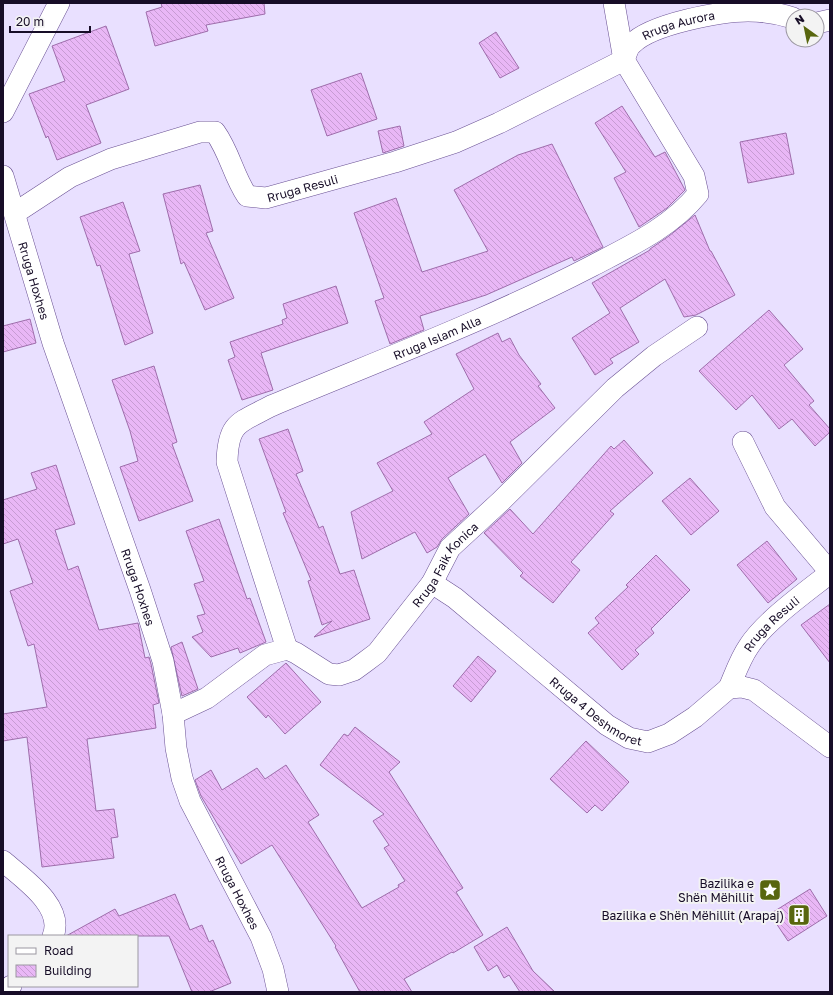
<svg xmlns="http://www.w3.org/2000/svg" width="833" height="995" font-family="'Golos Text',sans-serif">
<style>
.building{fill:url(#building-back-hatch);stroke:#9e6dab}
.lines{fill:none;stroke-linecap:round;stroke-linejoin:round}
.minor-casing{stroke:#6a5194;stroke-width:22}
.minor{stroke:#fff;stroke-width:21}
.labels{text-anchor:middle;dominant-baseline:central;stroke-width:4;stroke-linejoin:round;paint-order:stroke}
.street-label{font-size:12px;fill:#170d27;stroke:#f3f3f3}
.poi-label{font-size:12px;fill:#170d27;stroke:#f3f3f3;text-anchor:end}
</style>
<defs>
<pattern id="building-back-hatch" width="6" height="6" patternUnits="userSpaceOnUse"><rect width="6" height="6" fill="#e9b7f6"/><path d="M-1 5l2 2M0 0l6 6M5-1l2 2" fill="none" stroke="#c79cd3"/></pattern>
</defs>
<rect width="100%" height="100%" fill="#e9e0ff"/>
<!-- building -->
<path class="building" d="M161,3H264L265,14L206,25L208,31L155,46L146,12L162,7Z
M106,26L129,89L86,105L101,143L57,160L48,136L46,138L29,94L65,81L52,46Z
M496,32L519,68L500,78L479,43Z
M361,73L377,119L327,136L311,90Z
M622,106L655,157L665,152L685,190L667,208L639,227L614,178L626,172L595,123Z
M400,126L404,146L383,153L378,131Z
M786,133L794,174L748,183L740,142Z
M552,144L603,247L574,261L572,257L486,295L420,316L424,330L390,344L375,301L384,298L354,213L396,198L422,272L488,251L454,190L518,155Z
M200,185L213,231L206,233L234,298L205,310L184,262L181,264L163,194Z
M123,202L140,251L129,254L153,333L125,345L100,265L97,266L80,217Z
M695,215L710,251H711L735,295L696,315L684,317L665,279L620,308L639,342L610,359L613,363L595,375L572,338L610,313L592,283L650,250V249L669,236Z
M336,286L348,323L261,353L273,390L242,400L228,360L235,357L230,342L283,324L282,320L287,318L283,304Z
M769,310L803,349L784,365L814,401L809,405L830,429V432L815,446L792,419L779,429L752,395L736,410L699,371Z
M30,319L36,343L3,352V326Z
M498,333L502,342L510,338L519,355L541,384L538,386L555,408L510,442L522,463L502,483L485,454L448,478L469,514L442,539L437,547L427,553L415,532L362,559L351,512L393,491L377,463L432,434L424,422L474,389L456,354Z
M154,366L177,442L172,444L193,501L139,521L120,467L138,461L130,431L112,380Z
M288,429L303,471L296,474L319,528L323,526L340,574L354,570L370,619L314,637L332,621L322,625L308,581L311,580L283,513L286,512L259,439Z
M624,440L653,473L610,511L614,514L571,562L580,570L553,603L520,576L523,573L484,533L510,509L533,534L611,446L614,449Z
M56,465L75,524L55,530L68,570L78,566L99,630L138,623L145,658L149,657L151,664L159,703L153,705L156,728L87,739L96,811L114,809L118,837L111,838L114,858L42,867L27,737L3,741V714L47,707L34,644L28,646L10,591L33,583L18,539L3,544V500L37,489L31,473Z
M690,478L719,511L691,535L662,501Z
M219,519L247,599L250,598L266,642L240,653L238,648L211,657L192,637L203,632L197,616L205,614L194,584L204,581L186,531Z
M767,541L797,579L768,603L737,565Z
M656,555L690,590L651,629L654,633L635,650L639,654L622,670L588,633L599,623L595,618L628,587L626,585Z
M830,604V663L801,625Z
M182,642L198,689L182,696L171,647Z
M478,656L496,671L471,702L453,686Z
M286,663L321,702L285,734L268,715L266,718L247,697Z
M355,727L400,762L389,772L463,888L456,892L483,935L453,953L452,952L404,979L412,992H360L335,947L336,946L272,845L241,864L201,796L195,780L211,770L222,790L257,768L265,779L286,765L319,815L308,822L362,908L399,887L398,885L405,881L384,848L389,845L373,821L384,814L320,765L344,734L348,736Z
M586,741L629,782L602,811L595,805L587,813L550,779Z
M810,889L827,916L788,941L770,914Z
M175,894L190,930L202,925L209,942L213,940L231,983L209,992H192L169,936H66L115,909L119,916Z
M507,927L533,971L555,992H520L509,975L504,978L497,965L488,971L474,947Z"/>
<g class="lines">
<!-- minor casing -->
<g class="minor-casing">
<g id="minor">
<path d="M817,23L830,20"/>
<path id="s1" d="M624,60C626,55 628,47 632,44C651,24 721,11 748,11C764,11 778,13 793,18"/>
<path d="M3,112L59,3"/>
<path id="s2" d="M3,176L53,343L140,590L163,661L173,714L176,748L182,778L190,801L261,937L273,969L278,992"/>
<path id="s3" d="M15,213L70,177L111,159L200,132H215C230,153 233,175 247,196L266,198L395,162L456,142L499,123L624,60"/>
<path d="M743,442L775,507L830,572"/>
<path id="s4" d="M432,583L455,598L607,725L629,738L648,742L669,734L695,717L729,688L742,687L754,690L830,747"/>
<path id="s5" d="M287,649L227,462C228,422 239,423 271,406C378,361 488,320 592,266C630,246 670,228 698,194L694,176L624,60L614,3"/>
<path id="s6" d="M729,688C735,674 740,659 749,646C765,621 806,592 830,573"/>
<path id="s7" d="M173,714L207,698L265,655L287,649L296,653L329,674L339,675L354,670L365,662L377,653L432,583L450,548L501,501L615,388L654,356L697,327"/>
<path d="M3,861C22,878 65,906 53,936"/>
<path d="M6,992L11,986"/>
</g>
</g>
<!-- minor -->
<use href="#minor" class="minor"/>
</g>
<!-- icons -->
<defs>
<g id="sight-square" transform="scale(1.15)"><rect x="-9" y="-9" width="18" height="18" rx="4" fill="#58660e" stroke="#f3f3f3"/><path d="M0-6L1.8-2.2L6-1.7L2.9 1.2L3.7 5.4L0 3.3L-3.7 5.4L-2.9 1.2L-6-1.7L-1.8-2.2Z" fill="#fff"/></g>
<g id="building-square" transform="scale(1.15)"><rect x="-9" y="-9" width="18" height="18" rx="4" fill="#58660e" stroke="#f3f3f3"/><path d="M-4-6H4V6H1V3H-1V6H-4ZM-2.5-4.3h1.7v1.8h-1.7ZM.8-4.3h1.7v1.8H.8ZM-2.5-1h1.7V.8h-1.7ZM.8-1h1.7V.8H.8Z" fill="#fff"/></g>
</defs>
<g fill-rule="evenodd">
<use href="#sight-square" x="770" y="890"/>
<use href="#building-square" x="799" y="915"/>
</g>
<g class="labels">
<!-- street labels -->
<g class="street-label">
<text stroke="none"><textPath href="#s1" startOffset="69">Rruga Aurora</textPath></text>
<text stroke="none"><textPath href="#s3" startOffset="347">Rruga Resuli</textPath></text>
<text stroke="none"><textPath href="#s2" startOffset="109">Rruga Hoxhes</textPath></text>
<text stroke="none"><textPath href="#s5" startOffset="454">Rruga Islam Alla</textPath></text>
<text stroke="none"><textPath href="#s7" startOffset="348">Rruga Faik Konica</textPath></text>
<text stroke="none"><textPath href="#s2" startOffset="433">Rruga Hoxhes</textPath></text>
<text stroke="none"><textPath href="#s6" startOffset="78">Rruga Resuli</textPath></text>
<text stroke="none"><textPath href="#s4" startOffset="209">Rruga 4 Deshmoret</textPath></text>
<text stroke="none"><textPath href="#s2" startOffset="757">Rruga Hoxhes</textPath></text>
</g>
<!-- poi labels -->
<g class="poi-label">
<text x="754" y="883">Bazilika e<tspan x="754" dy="14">Shën Mëhillit</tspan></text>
<text x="784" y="915">Bazilika e Shën Mëhillit (Arapaj)</text>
</g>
</g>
<!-- border -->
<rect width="833" height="995" fill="none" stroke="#170d27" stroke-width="8"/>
<!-- legend -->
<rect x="8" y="935" width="130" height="52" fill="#f3f3f3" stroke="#9b97a1"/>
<rect x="16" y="948" width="20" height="6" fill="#ffffff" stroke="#9b97a1"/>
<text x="44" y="955" font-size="12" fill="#170d27">Road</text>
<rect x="16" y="965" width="20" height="12" fill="url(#building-back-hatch)" stroke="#9b97a1"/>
<text x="44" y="975" font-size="12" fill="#170d27">Building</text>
<!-- north arrow -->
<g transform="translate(805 28) rotate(327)"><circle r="19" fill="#f3f3f3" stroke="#9b97a1"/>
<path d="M0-3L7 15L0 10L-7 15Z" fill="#58660e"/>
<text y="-6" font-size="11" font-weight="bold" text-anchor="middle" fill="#170d27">N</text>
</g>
<!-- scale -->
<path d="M10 26v6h80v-6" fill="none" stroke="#170d27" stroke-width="2"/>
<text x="16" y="26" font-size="12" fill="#170d27" stroke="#f3f3f3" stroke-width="3" paint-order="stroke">20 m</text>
</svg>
